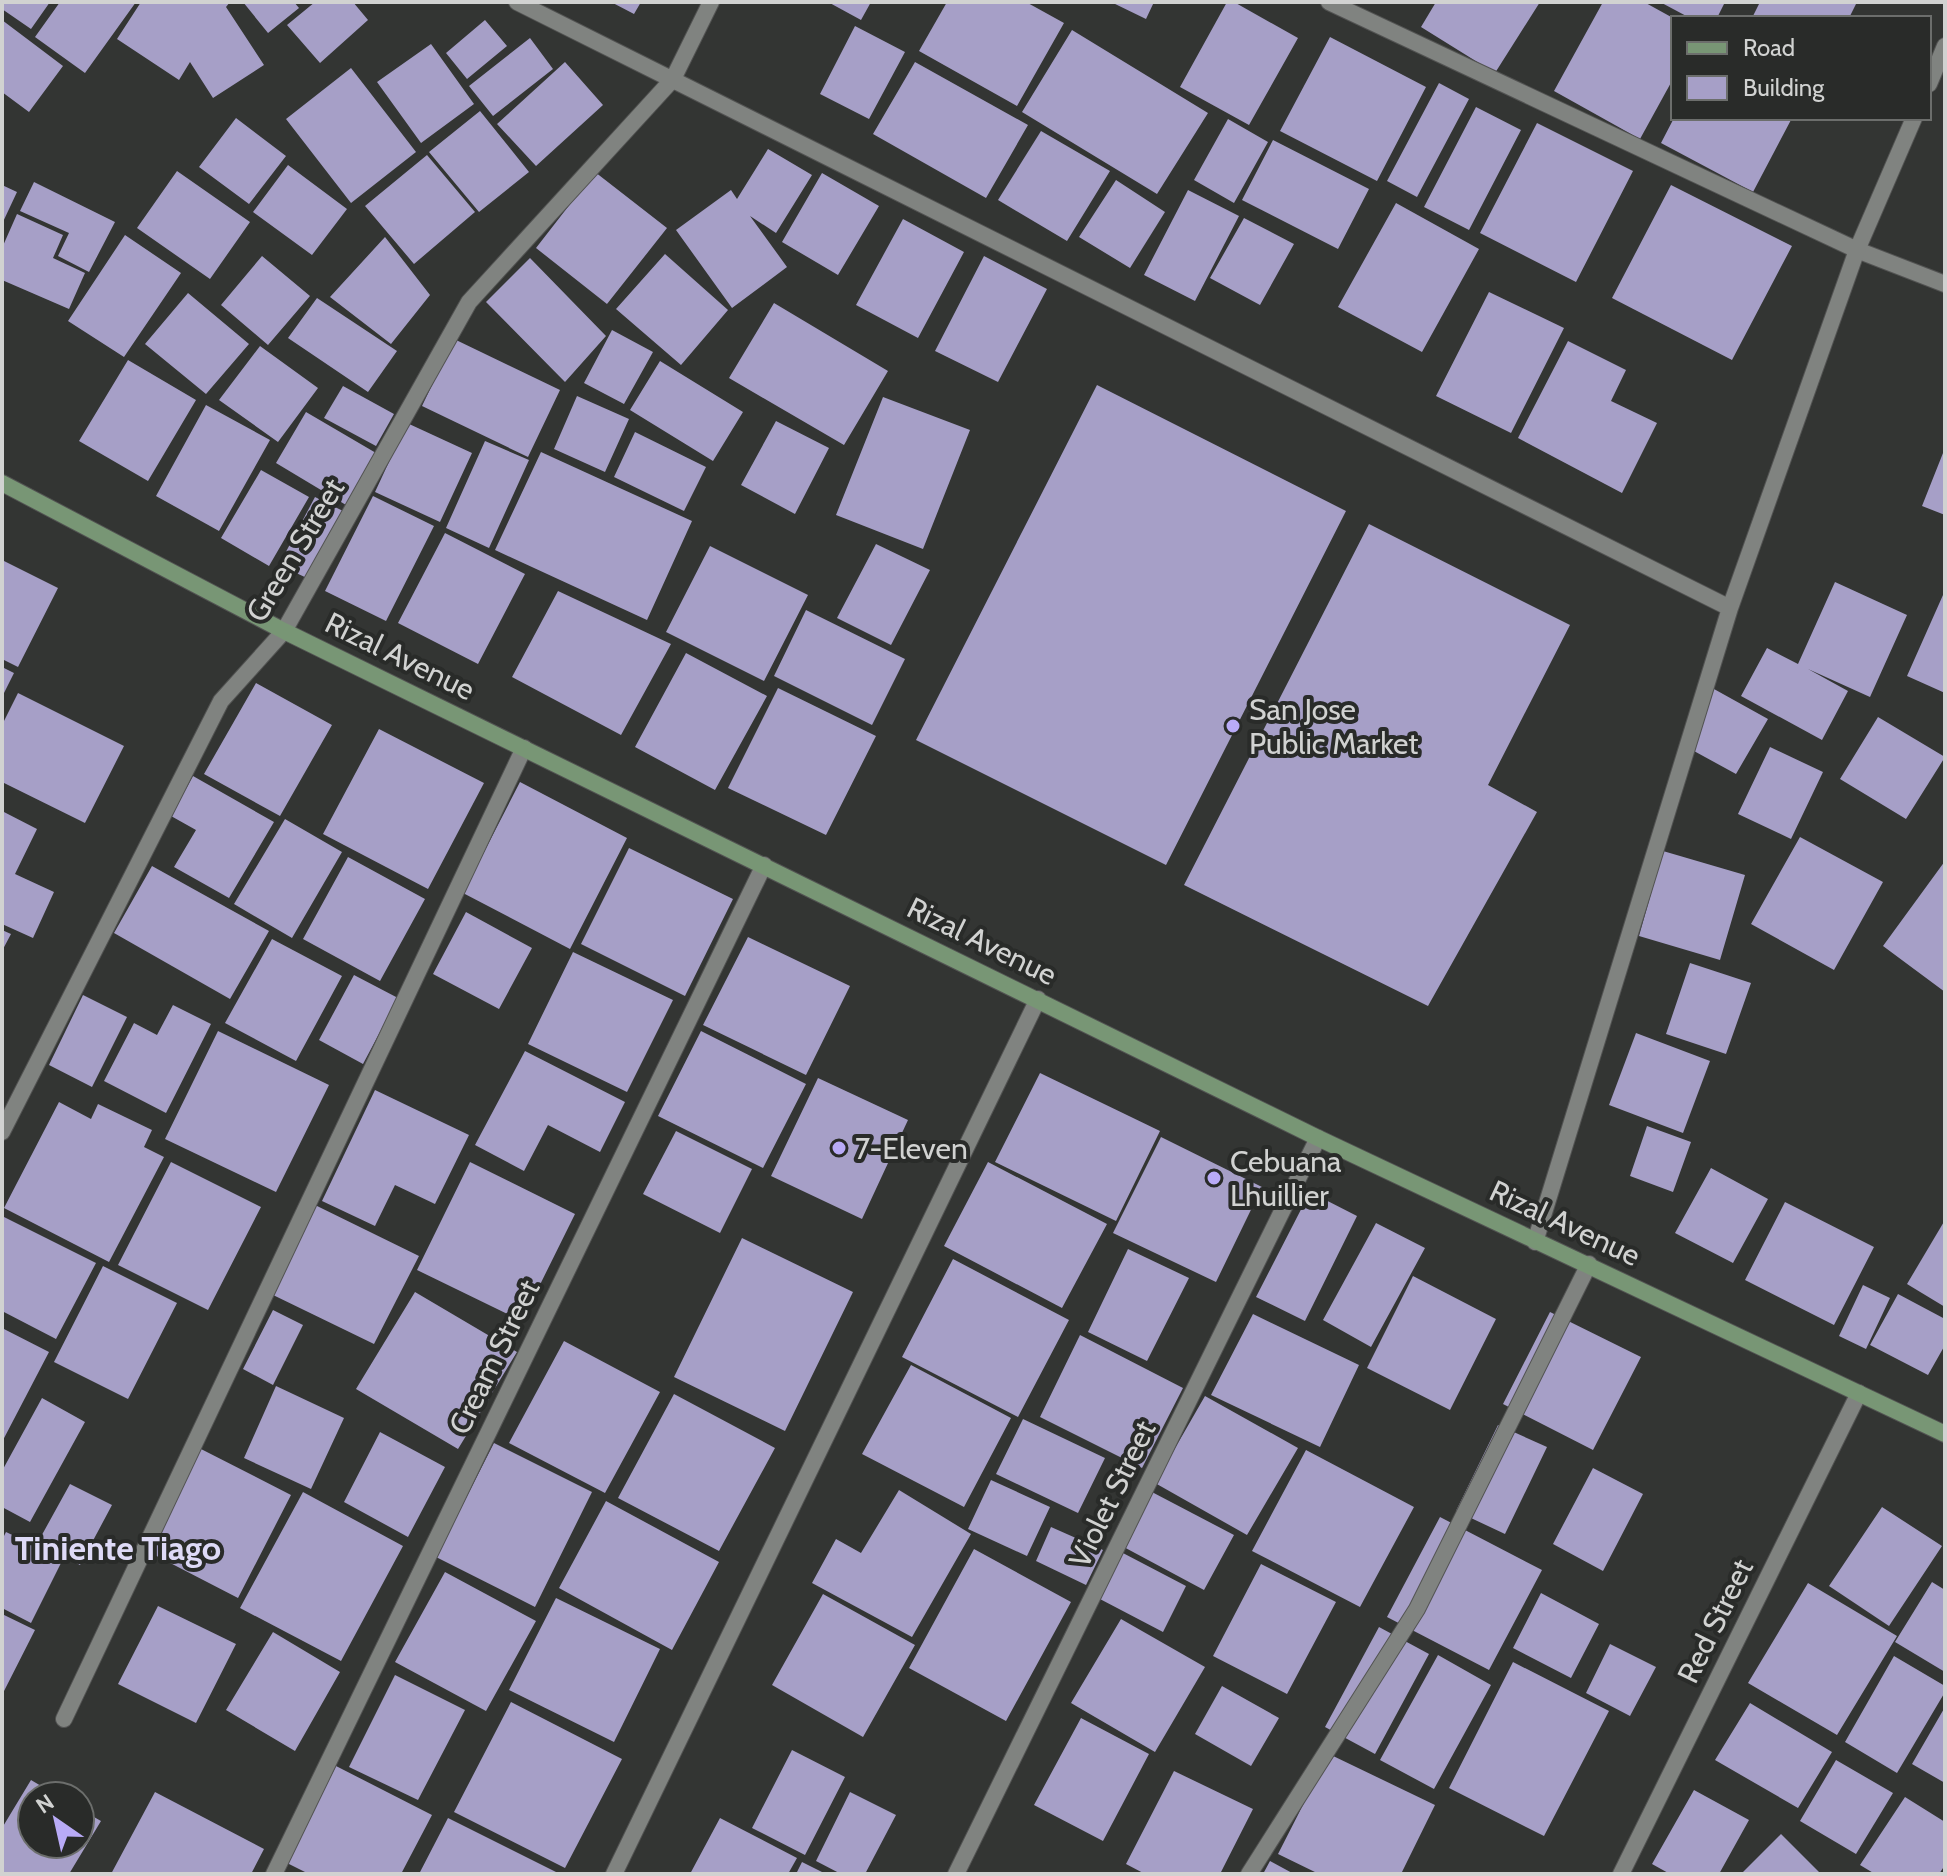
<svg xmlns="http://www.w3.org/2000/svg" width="1947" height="1876" font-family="Cabin,sans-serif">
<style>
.building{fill:#a69fc7}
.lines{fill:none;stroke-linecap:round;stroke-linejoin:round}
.service-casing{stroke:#525352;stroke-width:18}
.minor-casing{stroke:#525352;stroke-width:18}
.secondary-casing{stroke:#525352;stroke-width:18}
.service{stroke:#808380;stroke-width:16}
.minor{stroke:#808380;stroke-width:16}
.secondary{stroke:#789675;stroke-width:16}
.poi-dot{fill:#b9abf7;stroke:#292b29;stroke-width:3}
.labels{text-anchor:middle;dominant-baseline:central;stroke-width:8;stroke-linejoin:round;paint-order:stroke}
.street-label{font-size:30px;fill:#d1d2d1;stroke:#292b29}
.poi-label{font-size:30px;fill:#d1d2d1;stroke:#292b29;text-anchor:start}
.quarter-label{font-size:34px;font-weight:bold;fill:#dedaf7;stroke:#292b29}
</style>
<rect width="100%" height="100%" fill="#333533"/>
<!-- building -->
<path class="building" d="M2,2H50L31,29L2,9Z
M60,2H136L85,73L35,37Z
M141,2H230L226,7L264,65L213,98L190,62L179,80L117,39Z
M243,2H294L299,8L268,33Z
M315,2H353L368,20L320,63L287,25Z
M611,2H641L634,14Z
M828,2H871L861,20Z
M947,2H1026L1064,23L1017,106L919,51Z
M1111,2H1154L1146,19Z
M1227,2H1234L1298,38L1249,125L1180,87Z
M1436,2H1540L1495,73L1421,27Z
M1603,2H1644L1673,18V79L1640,139L1554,91Z
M1660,2H1725L1717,18H1690Z
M1760,2H1857L1849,18H1752Z
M2,20L63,66L29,112L2,92Z
M485,20L507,46L467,79L446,53Z
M855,26L905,52L869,119L820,94Z
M1072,30L1208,113L1157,194L1022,112Z
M1330,37L1426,87L1377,181L1280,131Z
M530,38L553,69L493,116L469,86Z
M431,44L474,104L421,143L377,82Z
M565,62L603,105L536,166L497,124Z
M915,62L1028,125L986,198L873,134Z
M351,68L416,152L351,203L286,119Z
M1439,83L1469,99L1417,197L1387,181Z
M1476,107L1521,130L1469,230L1424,207Z
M480,111L529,172L479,212L429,152Z
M236,118L286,156L249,204L199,167Z
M1674,118H1792L1753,192L1661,143Z
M1228,119L1268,142L1234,203L1194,180Z
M1537,123L1633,171L1576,282L1480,233Z
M1041,131L1110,171L1067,241L998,200Z
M1273,140L1369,189L1338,249L1242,200Z
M768,149L812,175L776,233L750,216L787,267L732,308L676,230L731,190L737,199Z
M427,155L475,212L414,264L365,206Z
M288,165L347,209L312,255L253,212Z
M177,171L250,222L210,279L137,228Z
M595,172L667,228L607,304L536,248Z
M822,173L879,206L838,275L782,242Z
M1116,180L1165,212L1130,268L1079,237Z
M34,182L115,222L89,272L58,256L69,233L20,211Z
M2,185L17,192L2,224Z
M1671,185L1792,246L1732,360L1612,298Z
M1188,190L1239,216L1195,301L1144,275Z
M1396,203L1479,249L1422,352L1338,307Z
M17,214L63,235L53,258L85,273L69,309L2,280V248Z
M1244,218L1294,244L1260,305L1210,278Z
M903,219L964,252L918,338L856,305Z
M125,235L181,273L124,357L68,321Z
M385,237L430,295L391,344L330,297Z
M665,254L728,310L681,365L616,309Z
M262,256L310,296L268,345L221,305Z
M984,256L1047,289L998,382L935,351Z
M530,258L606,336L565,382L486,302Z
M1489,292L1564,328L1511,433L1436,396Z
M188,293L249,344L206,394L145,344Z
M317,298L397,351L368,392L288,338Z
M774,303L888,371L844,445L729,378Z
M612,330L653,352L624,404L584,383Z
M454,339L560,390L528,457L422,406Z
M1568,341L1626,370L1611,401L1657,423L1622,493L1518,438Z
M260,346L318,388L278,442L219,400Z
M128,360L196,400L148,481L79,441Z
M660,361L743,412L713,461L630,410Z
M1097,385L1346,511L1166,865L916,740Z
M343,386L394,414L376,446L324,418Z
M577,396L629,419L605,472L554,449Z
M883,397L970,430L923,549L836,515Z
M206,405L270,440L219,531L156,496Z
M306,412L376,453L346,505L276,463Z
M776,421L829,448L795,514L741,485Z
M407,423L472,453L440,522L375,492Z
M635,432L706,467L684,511L614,477Z
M485,441L529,460L489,548L446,528Z
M1945,448V515L1922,506Z
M541,452L692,521L647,620L495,550Z
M261,470L309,497L269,566L221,538Z
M373,496L434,526L386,621L325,591Z
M315,497L345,512L309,579L279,565Z
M1369,524L1570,625L1488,785L1537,812L1428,1006L1184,885Z
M445,533L525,574L478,664L398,623Z
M876,544L930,570L891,645L837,618Z
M710,546L808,595L764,681L666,632Z
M2,560L58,588L18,667L2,659Z
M1835,582L1907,615L1870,697L1808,669L1848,691L1822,740L1741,696L1767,648L1798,664Z
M558,591L671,644L621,735L512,677Z
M1943,595L1945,597V693L1907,676Z
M806,610L905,659L872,725L774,676Z
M686,653L767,696L715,790L635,747Z
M2,667L14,673L2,697Z
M256,683L332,725L280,816L204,774Z
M778,688L876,736L826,835L728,788Z
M1714,689L1768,719L1736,774L1683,745Z
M18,693L124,746L85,823L2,782V725Z
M1878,717L1945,757L1906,819L1840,779Z
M379,729L484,783L428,889L323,834Z
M1770,747L1823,772L1791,839L1738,814Z
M193,776L274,822L229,898L174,867L196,830L171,816Z
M520,782L627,838L570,949L463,893Z
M2,811L37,829L15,874L54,892L33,938L2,924Z
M285,819L342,852L292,938L234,904Z
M1800,837L1883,882L1834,970L1751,924Z
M629,848L733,899L685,996L581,944Z
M1663,851L1745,875L1720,960L1639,936Z
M348,857L425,899L380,981L303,939Z
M1945,861V992L1883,946Z
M152,866L269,931L230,999L114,933Z
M466,912L532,948L499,1009L433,974Z
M2,930L11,934L2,951Z
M748,937L850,986L806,1075L703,1025Z
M272,939L342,976L296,1061L225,1023Z
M573,952L673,1000L627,1092L528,1044Z
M1690,963L1751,983L1726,1054L1666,1034Z
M354,975L398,998L363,1064L319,1040Z
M83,995L127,1017L92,1087L49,1065Z
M173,1005L211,1024L166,1113L104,1081L134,1023L157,1035Z
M218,1031L329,1085L276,1192L165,1139Z
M701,1031L806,1084L763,1168L658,1116Z
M1636,1033L1710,1061L1683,1133L1609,1105Z
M525,1051L625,1102L600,1152L548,1125L524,1171L475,1145Z
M1040,1073L1160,1131L1116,1221L995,1162Z
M818,1078L908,1120L862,1219L771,1176Z
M375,1090L469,1135L435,1204L395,1185L375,1226L322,1201Z
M59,1102L91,1119L98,1104L152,1130L144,1147L164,1157L109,1262L4,1208Z
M1647,1126L1691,1142L1673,1192L1630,1176Z
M676,1131L752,1169L720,1233L643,1194Z
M1161,1137L1262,1187L1216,1282L1113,1233Z
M171,1162L261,1207L208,1310L118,1265Z
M470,1162L575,1214L522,1321L417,1270Z
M988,1162L1107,1224L1062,1308L944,1246Z
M1711,1168L1768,1199L1733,1263L1675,1233Z
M1310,1192L1357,1216L1305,1321L1256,1297Z
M1785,1202L1874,1247L1834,1325L1745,1280Z
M315,1205L419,1256L374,1344L271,1294Z
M2,1216L96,1263L56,1339L2,1311Z
M1945,1220V1307L1907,1284Z
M1376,1223L1425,1248L1371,1347L1323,1320Z
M742,1238L853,1292L785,1431L674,1377Z
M1128,1249L1189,1278L1147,1361L1088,1332Z
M953,1259L1069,1320L1018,1417L902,1357Z
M103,1266L177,1303L128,1399L54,1362Z
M1413,1276L1496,1319L1450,1410L1367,1368Z
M1863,1285L1890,1298L1866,1349L1839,1336Z
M415,1292L517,1352L458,1449L356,1389Z
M1898,1294L1945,1319V1345L1928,1375L1870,1345Z
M273,1310L303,1325L273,1385L243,1369Z
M1550,1312L1641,1357L1593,1450L1503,1404Z
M1253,1314L1359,1365L1320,1447L1211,1395Z
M2,1328L49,1352L2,1442Z
M1080,1335L1183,1388L1142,1468L1040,1417Z
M564,1341L660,1392L605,1493L509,1443Z
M911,1365L1011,1418L964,1507L862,1454Z
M276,1386L344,1418L311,1489L244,1458Z
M674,1394L775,1448L719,1551L618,1498Z
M1205,1396L1298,1448L1247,1535L1155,1483Z
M42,1398L85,1422L30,1522L2,1507V1471Z
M1023,1419L1105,1458L1078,1513L996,1474Z
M1498,1425L1547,1447L1505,1534L1456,1511Z
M380,1432L445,1467L408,1537L344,1502Z
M494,1443L592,1492L535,1607L436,1557Z
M201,1449L291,1495L238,1598L147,1551Z
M1306,1450L1414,1507L1360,1607L1252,1551Z
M1593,1468L1643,1494L1603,1571L1553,1544Z
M991,1480L1050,1507L1027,1556L968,1529Z
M70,1484L112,1505L80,1565L38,1542Z
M899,1490L971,1534L912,1637L812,1583L836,1539L861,1553Z
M1150,1491L1234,1535L1204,1590L1120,1545Z
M303,1492L403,1546L341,1661L240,1608Z
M606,1501L719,1562L672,1650L559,1588Z
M1882,1507L1942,1546L1889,1626L1829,1586Z
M1440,1517L1542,1570L1489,1670L1387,1617Z
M1051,1527L1103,1550L1086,1585L1036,1561Z
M6,1532L63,1559L31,1623L2,1608V1540Z
M974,1549L1071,1602L1006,1721L909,1668Z
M1121,1552L1186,1586L1163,1632L1098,1598Z
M1261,1564L1336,1602L1287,1694L1213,1656Z
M445,1572L536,1621L486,1711L395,1662Z
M1932,1582L1945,1590V1672L1895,1642Z
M1808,1583L1897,1636L1837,1735L1748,1683Z
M1541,1593L1599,1624L1571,1678L1513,1648Z
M823,1594L915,1645L863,1737L772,1685Z
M556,1598L660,1649L614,1742L509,1690Z
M158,1606L236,1644L196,1723L118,1684Z
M2,1614L35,1630L2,1695Z
M1121,1619L1205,1667L1155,1752L1071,1703Z
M1379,1627L1429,1654L1375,1754L1325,1727Z
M273,1632L340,1672L295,1751L226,1710Z
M1610,1644L1656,1667L1630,1716L1586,1693Z
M1438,1655L1491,1685L1434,1789L1380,1760Z
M1894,1656L1945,1686V1692L1897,1773L1845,1742Z
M1513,1662L1609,1711L1544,1836L1449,1788Z
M395,1675L465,1710L418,1800L349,1767Z
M1222,1686L1279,1718L1251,1766L1195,1734Z
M511,1702L622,1759L565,1868L454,1812Z
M1750,1703L1832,1752L1798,1808L1715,1760Z
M1945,1707V1783L1912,1764Z
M1081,1718L1149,1754L1103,1841L1034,1805Z
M792,1750L845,1777L805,1855L752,1828Z
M1329,1754L1435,1805L1401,1874H1319L1278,1854Z
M1836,1760L1893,1793L1856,1854L1800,1821Z
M336,1766L432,1815L401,1874H309L287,1863Z
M1174,1771L1253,1809L1220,1874H1145L1126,1864Z
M31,1780L58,1796H32V1844H80V1809L101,1821L69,1874H7L2,1871V1828Z
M1694,1790L1749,1820L1719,1874H1670L1652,1864Z
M155,1792L264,1849L251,1874H111Z
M850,1792L896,1815L865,1874H841L816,1861Z
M1905,1797L1945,1822V1865L1939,1874H1875L1860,1865Z
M448,1818L560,1874H419Z
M720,1818L797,1858L788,1874H690Z
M1781,1834L1821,1874H1741Z
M1270,1861L1294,1874H1263Z
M802,1862L826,1874H796Z"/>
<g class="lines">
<!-- service casing -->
<g class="service-casing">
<path id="service" d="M1857,250L1945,284"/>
</g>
<!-- minor casing -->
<g class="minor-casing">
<path id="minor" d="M517,2L1730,608
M1329,2L1857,250
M1929,84L1945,46
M2,1132L221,701L284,631L469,302L673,79L711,2
M1535,1242L1730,608L1857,250L1914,118
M64,1719L524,748
M274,1874L764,865
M614,1874L1038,999
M956,1874L1318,1138
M1249,1874L1417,1609L1589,1264
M1621,1874L1859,1393"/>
</g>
<!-- secondary casing -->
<g class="secondary-casing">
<path id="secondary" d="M2,483L284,631L1318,1138L1945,1434"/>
</g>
<!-- service -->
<use href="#service" class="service"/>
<!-- minor -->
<use href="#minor" class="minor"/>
<!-- secondary -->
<use href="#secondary" class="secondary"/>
</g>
<!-- markers -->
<g class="poi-dot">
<circle cx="1233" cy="726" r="8"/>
<circle cx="839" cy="1148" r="8"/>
<circle cx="1214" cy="1178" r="8"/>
</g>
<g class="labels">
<!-- street labels -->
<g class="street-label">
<text transform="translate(295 550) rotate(-59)">Green Street</text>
<text transform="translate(400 656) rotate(26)">Rizal Avenue</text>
<text transform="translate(982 941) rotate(26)">Rizal Avenue</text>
<text transform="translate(1565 1223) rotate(25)">Rizal Avenue</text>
<text transform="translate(494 1357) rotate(-64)">Cream Street</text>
<text transform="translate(1112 1494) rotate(-64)">Violet Street</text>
<text transform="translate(1715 1621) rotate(-64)">Red Street</text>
</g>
<!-- poi labels -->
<g class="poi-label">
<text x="1249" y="709">San Jose<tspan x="1249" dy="34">Public Market</tspan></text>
<text x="855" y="1148">7-Eleven</text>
<text x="1230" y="1161">Cebuana<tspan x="1230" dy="34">Lhuillier</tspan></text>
</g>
<!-- quarter labels -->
<g class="quarter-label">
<text x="118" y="1548">Tiniente Tiago</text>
</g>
</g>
<!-- border -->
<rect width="1947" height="1876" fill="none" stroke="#d1d2d1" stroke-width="8"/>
<!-- legend -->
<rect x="1671" y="16" width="260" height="104" fill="#292b29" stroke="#6c6e6c" stroke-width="2"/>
<rect x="1687" y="42" width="40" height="12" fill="#789675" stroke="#6c6e6c" stroke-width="2"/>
<text x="1743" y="56" font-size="24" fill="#d1d2d1">Road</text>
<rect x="1687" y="76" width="40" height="24" fill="#a69fc7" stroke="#6c6e6c" stroke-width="2"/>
<text x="1743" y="96" font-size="24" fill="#d1d2d1">Building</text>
<!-- north arrow -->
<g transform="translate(56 1820) rotate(326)"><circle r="38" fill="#292b29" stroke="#6c6e6c" stroke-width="2"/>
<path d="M0-6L14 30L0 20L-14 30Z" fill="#b9abf7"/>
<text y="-12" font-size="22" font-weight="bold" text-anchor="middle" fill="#d1d2d1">N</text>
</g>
</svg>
